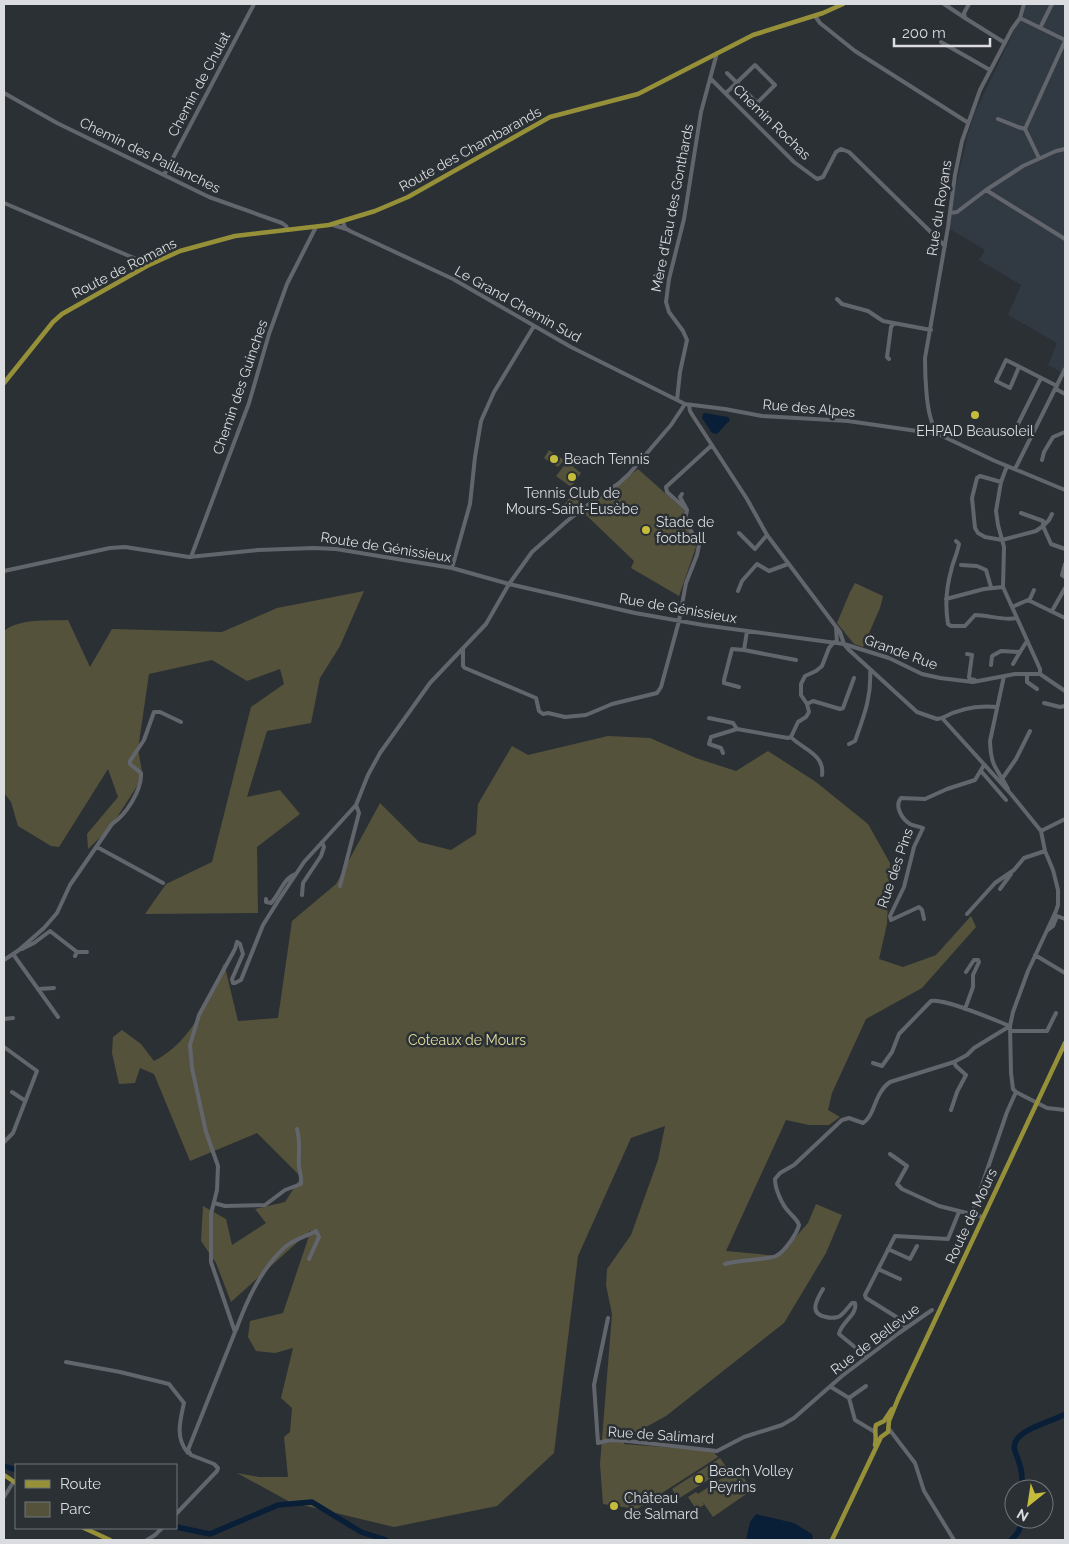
<svg xmlns="http://www.w3.org/2000/svg" width="1069" height="1544" font-family="Raleway,sans-serif">
<style>
.built{fill:#313943}
.green{fill:#54523b}
.water{fill:#091e37}
.lines{fill:none;stroke-linecap:round;stroke-linejoin:round}
.river{stroke:#091e37;stroke-width:5.5}
.minor{stroke:#62666c;stroke-width:4}
.major{stroke:#969138;stroke-width:4.5}
.poi-dot{fill:#c6bc3c;stroke:#2b3035;stroke-width:2}
.labels{text-anchor:middle;dominant-baseline:central;stroke-width:5;stroke-linejoin:round;paint-order:stroke}
.street-label{font-size:14px;fill:#dadce0;stroke:#2b3035}
.poi-label{font-size:14px;fill:#dadce0;stroke:#2b3035;text-anchor:start}
.park-label{font-size:14px;fill:#e2dd9a;stroke:#2b3035}
</style>
<rect width="100%" height="100%" fill="#2b3035"/>
<!-- built -->
<path class="built" d="M1027,4H1065V374L1048,365L1057,343L1008,315L1021,285L979,260L985,250L946,227L968,134L975,112Z"/>
<!-- green -->
<path class="green" d="M549,450L564,460L558,467L544,458Z
M567,462L581,473L571,487L556,476Z
M638,469L684,510L696,547L679,596L631,568L634,561L584,513L598,500Z
M570,497L584,503L571,514L561,509Z
M855,583L883,596L880,608L863,647L854,644L837,623L850,592Z
M364,591L340,646L320,678L311,723L267,731L247,797L280,790L300,814L257,847L258,913L145,914L166,884L212,862L251,707L284,684L280,669L247,681L212,660L149,674L138,749L143,777L110,828L88,849L87,834L118,797L108,769L59,847L51,846L18,826L11,802L4,793V631C20,618 47,621 68,620L90,667L112,629L222,632L277,608Z
M608,736L650,738L696,758L736,771L768,751L816,782L868,824L890,863L887,924L879,959L903,967L936,955L971,916L976,927L922,988L866,1019L832,1093L828,1110L840,1117L829,1125H809L786,1120L726,1251L779,1256L808,1223L816,1204L842,1215L826,1253L784,1323L666,1416L624,1439V1444L713,1451L718,1457L637,1509L603,1504L600,1464L612,1314L606,1285L607,1269L631,1235L658,1160L665,1126L631,1138L578,1256L554,1453L497,1506L394,1527L290,1502L237,1473L259,1477H288L284,1437L290,1432L292,1408L281,1398L293,1348L275,1353L256,1351L248,1337L250,1321L283,1313L311,1230L231,1302L216,1263L201,1241L203,1206L226,1219L232,1245L266,1223L255,1209L285,1202L301,1177L257,1133L190,1161L154,1074L140,1068L135,1083L119,1084L112,1053L113,1037L122,1030L141,1044L154,1061C192,1042 208,1000 224,963L238,1021L278,1018L292,921L336,884L380,803L419,842L451,850L476,834L478,804L512,746L528,755Z
M720,1458L727,1468L678,1499L672,1489Z
M737,1468L752,1490L713,1517L702,1501L704,1505L696,1509L688,1497L696,1492L698,1494Z"/>
<!-- water -->
<path class="water" d="M705,413L728,417L730,420L717,434L712,433L702,418L703,414Z
M756,1514L794,1523L812,1534L813,1539L746,1540L750,1522Z"/>
<g class="lines">
<!-- river -->
<path class="river" d="M4,1466L16,1470
M1021,1489C1024,1475 1020,1464 1015,1451C1008,1430 1054,1422 1065,1414
M176,1527L210,1534L278,1505L312,1502L361,1532L386,1540
M1011,1540C1018,1534 1022,1528 1021,1519"/>
<!-- minor -->
<path class="minor" d="M944,4L965,18
M969,4L964,13L965,18L1005,43
M815,16L820,23L855,51L967,122
M1020,18L1065,40
M1040,28L1052,4
M941,42L990,70
M710,78L794,162L817,179L823,177L836,152L841,149L849,152L945,246
M4,93L57,123L209,197L282,223L286,226L288,230
M726,93L755,65L775,85L757,103L727,73
M998,119L1018,127L1025,129
M1039,158L1025,129L1065,41
M164,175L254,4
M986,190L1065,239
M4,203L141,261L147,266
M950,213L957,212L986,190L1023,166L1056,151L1065,149
M343,222L345,228L350,231L453,279L571,347L685,404L725,409L762,416L848,421L931,433
M333,225L346,229
M837,299L842,304L868,311L883,321L931,330
M889,359L887,357L891,327L894,323
M1019,367L1010,388L996,381L1006,360L1057,386
M1056,389L1065,394
M677,400L680,372L687,340L683,331L669,312L666,302L669,279L684,219L701,112L717,53
M689,405L690,411L693,416L747,499L767,535L840,632L844,644L848,649L917,712L937,719L942,718L1011,794L1041,831L1045,851L1053,870L1058,890V905L1056,911L1028,971L1013,1012L1010,1026L1011,1073L1013,1089L1016,1092L1047,1108L1065,1110
M935,428L931,432L934,436L937,435L939,431C938,429 936,428 934,426C926,414 925,373 925,358L948,227L955,175L962,141L980,90L1012,29L1020,18L1024,4
M938,434L995,461L1065,490
M1033,436L1016,428L1041,378
M1042,460L1044,452L1053,437L1065,432
M1007,466L1001,482L996,511L998,525L1004,547L1003,587L1036,660L1040,669V674
M1015,469L1065,369
M1001,482L980,476L977,478L972,498L975,528L978,533L985,537L1002,540L1036,531L1043,526L1051,544L1065,549
M682,494L680,497L687,510
M1021,513L1043,521V526L1049,520L1052,514
M739,533L755,549L767,535
M956,541L959,544C957,555 953,561 951,571C946,589 945,606 948,624L951,626H965L975,615C989,615 1002,621 1017,618
M191,557L249,403L269,334L287,284L316,227
M1065,564L1062,575L1065,577
M961,565L977,566L986,570L991,587
M452,568L470,504L475,457L481,421L494,392L534,326
M4,571L110,548L125,547L189,557L258,550L314,548L336,549L452,568L509,584L635,613L703,625L844,644L889,658L922,674L940,678L973,682L1015,674H1040L1065,691
M738,591L742,581L757,564L769,571L788,564
M946,599L984,589L1003,587
M1029,601L1034,590
M1012,607L1028,600L1065,618
M1052,611L1065,588
M836,627L837,643
M463,649V666L465,668L536,698L539,711L543,714L548,713L565,717L586,715L612,704L657,693L661,687L679,621L686,583L697,555L699,545L685,520L687,510L667,492L666,487L712,445
M744,650L796,660
M967,654L972,655L969,677L970,679L975,680
M1013,664L1020,652
M991,665L992,656L1001,651L1020,652L1027,641
M1027,674V682L1037,689
M1004,676L990,741C991,769 997,767 1008,789
M739,687L724,683V680L732,649L744,650L747,631
M1044,703L1060,707L1065,706
M807,704L813,701L840,709L843,708L854,678
M709,718L733,723L737,729
M942,718C960,708 977,705 997,707
M791,737C802,749 825,754 822,775
M849,744L855,741C864,716 872,696 870,669
M723,753L721,748L709,744L711,737L737,729L788,738L791,737L798,722L806,717L809,712L807,704L801,695V684L805,676L816,671L822,666L829,648L834,642
M981,771L1006,800
M1002,779L1016,759L1030,731
M1041,831L1065,819
M97,847L163,883
M340,886L359,813L356,805
M1000,889L1011,874
M302,895L303,883L321,856L324,847L322,842
M266,899V902L271,903C280,894 283,878 296,874
M967,914L995,883L1014,870L1024,858L1045,851
M924,919L922,910L919,907L891,920L890,916L904,887L914,847L923,828C918,826 914,826 910,824C902,819 894,806 901,798L925,799L947,789L975,780L984,765
M1048,930L1053,926L1057,916L1065,919
M22,949L34,943L50,931L77,952L75,956
M77,952H87
M13,954L58,1017
M1035,955L1065,973
M4,960L19,950L44,928L57,913L70,885L112,824C126,815 142,790 141,773L130,764V761L144,740L154,712H160L181,722
M39,989L54,988
M965,1009L973,987V975L979,962L978,960H974L966,972
M4,1019L13,1018
M1011,1031H1047L1056,1013
M4,1047L37,1071L13,1133L4,1142
M873,1063L882,1066L892,1052L899,1034L931,1001C945,998 994,1020 1010,1026
M12,1092L24,1100
M951,1110L957,1092L966,1075L956,1066L954,1062
M890,1154L907,1166L897,1184L902,1189L939,1206L983,1217
M214,1203L225,1206L265,1205L285,1190L301,1184C302,1178 300,1173 299,1167C298,1154 301,1143 297,1129
M972,1214L1007,1112L1016,1092
M888,1249L910,1259L917,1246
M725,1264C738,1260 766,1260 776,1256C784,1252 797,1234 799,1225C797,1219 793,1217 789,1212C782,1205 775,1189 775,1179L780,1173L794,1165L842,1120L849,1118L863,1123C875,1116 874,1093 890,1082L954,1062L967,1055L974,1048L1010,1026
M878,1269L900,1279
M823,1289C817,1299 808,1314 826,1317C829,1318 834,1318 838,1317C843,1315 848,1307 852,1303H855C858,1315 841,1322 839,1334L867,1357
M608,1318L594,1385L598,1443L610,1440L628,1441L717,1451L744,1437L782,1425L794,1418L842,1376L899,1333L932,1310
M906,1328L898,1318L866,1298L865,1295L895,1236L948,1239L959,1212
M236,1330C247,1300 261,1269 285,1247C293,1240 307,1236 316,1231L319,1237L309,1259
M66,1362L120,1372L169,1384L184,1403C180,1421 175,1438 188,1453
M831,1387L849,1398L855,1420L875,1432
M849,1398L866,1386
M889,1429L915,1463L924,1491L954,1540
M4,1497L14,1481
M176,1514L217,1471L218,1468L214,1464L191,1455L188,1450L235,1332L211,1262V1214L217,1190L218,1166L206,1132L192,1068L190,1045L199,1015L235,949L237,942L240,944L243,954L232,979L233,983H235L241,980L263,925L278,901L304,862L356,805L368,775L380,753L430,683L486,624L509,584L532,552L567,521L597,498L618,484L629,474L671,425L685,404
M147,1540L155,1535L162,1528"/>
<!-- major -->
<path class="major" d="M4,383L53,322L62,314L147,266L180,251L235,236L329,225L375,211L408,197L550,117L638,94L753,35L823,13L843,4
M875,1445C877,1437 874,1431 876,1425L884,1421L892,1409
M4,1475L16,1483
M84,1528L110,1540
M832,1540L872,1456L881,1437L888,1432L889,1421L898,1399L1065,1043"/>
</g>
<!-- markers -->
<g class="poi-dot">
<circle cx="975" cy="415" r="5"/>
<circle cx="554" cy="459" r="5"/>
<circle cx="572" cy="477" r="5"/>
<circle cx="646" cy="530" r="5"/>
<circle cx="699" cy="1479" r="5"/>
<circle cx="614" cy="1506" r="5"/>
</g>
<g class="labels">
<!-- street labels -->
<g class="street-label">
<text transform="translate(199 84) rotate(-62)">Chemin de Chulat</text>
<text transform="translate(772 122) rotate(44)">Chemin Rochas</text>
<text transform="translate(470 149) rotate(-29)">Route des Chambarands</text>
<text transform="translate(150 155) rotate(26)">Chemin des Paillanches</text>
<text transform="translate(672 208) rotate(-79)">Mère d'Eau des Gonthards</text>
<text transform="translate(939 208) rotate(-81)">Rue du Royans</text>
<text transform="translate(124 268) rotate(-27)">Route de Romans</text>
<text transform="translate(518 304) rotate(29)">Le Grand Chemin Sud</text>
<text transform="translate(240 387) rotate(-71)">Chemin des Guinches</text>
<text transform="translate(809 408) rotate(5)">Rue des Alpes</text>
<text transform="translate(386 547) rotate(9)">Route de Génissieux</text>
<text transform="translate(678 608) rotate(10)">Rue de Génissieux</text>
<text transform="translate(901 652) rotate(20)">Grande Rue</text>
<text transform="translate(895 868) rotate(-71)">Rue des Pins</text>
<text transform="translate(971 1216) rotate(-65)">Route de Mours</text>
<text transform="translate(875 1339) rotate(-37)">Rue de Bellevue</text>
<text transform="translate(661 1435) rotate(4)">Rue de Salimard</text>
</g>
<!-- poi labels -->
<g class="poi-label">
<text x="975" y="431" text-anchor="middle">EHPAD Beausoleil</text>
<text x="564" y="459">Beach Tennis</text>
<text x="572" y="493" text-anchor="middle">Tennis Club de<tspan x="572" dy="16">Mours-Saint-Eusèbe</tspan></text>
<text x="656" y="522">Stade de<tspan x="656" dy="16">football</tspan></text>
<text x="709" y="1471">Beach Volley<tspan x="709" dy="16">Peyrins</tspan></text>
<text x="624" y="1498">Château<tspan x="624" dy="16">de Salmard</tspan></text>
</g>
<!-- park labels -->
<g class="park-label">
<text x="467" y="1040">Coteaux de Mours</text>
</g>
</g>
<!-- border -->
<rect width="1069" height="1544" fill="none" stroke="#dadce0" stroke-width="10"/>
<!-- legend -->
<rect x="15" y="1464" width="162" height="65" fill="#2b3035" stroke="#717579"/>
<rect x="25" y="1480" width="25" height="8" fill="#969138" stroke="#717579"/>
<text x="60" y="1489" font-size="15" fill="#dadce0">Route</text>
<rect x="25" y="1502" width="25" height="15" fill="#54523b" stroke="#717579"/>
<text x="60" y="1514" font-size="15" fill="#dadce0">Parc</text>
<!-- north arrow -->
<g transform="translate(1029 1504) rotate(210)"><circle r="24" fill="#2b3035" stroke="#717579"/>
<path d="M0-4L9 19L0 12L-9 19Z" fill="#c6bc3c"/>
<text y="-8" font-size="14" font-weight="bold" text-anchor="middle" fill="#dadce0">N</text>
</g>
<!-- scale -->
<path d="M894 38v8h96v-8" fill="none" stroke="#dadce0" stroke-width="2.5"/>
<text x="902" y="38" font-size="15" fill="#dadce0" stroke="#2b3035" stroke-width="4" paint-order="stroke">200 m</text>
</svg>
